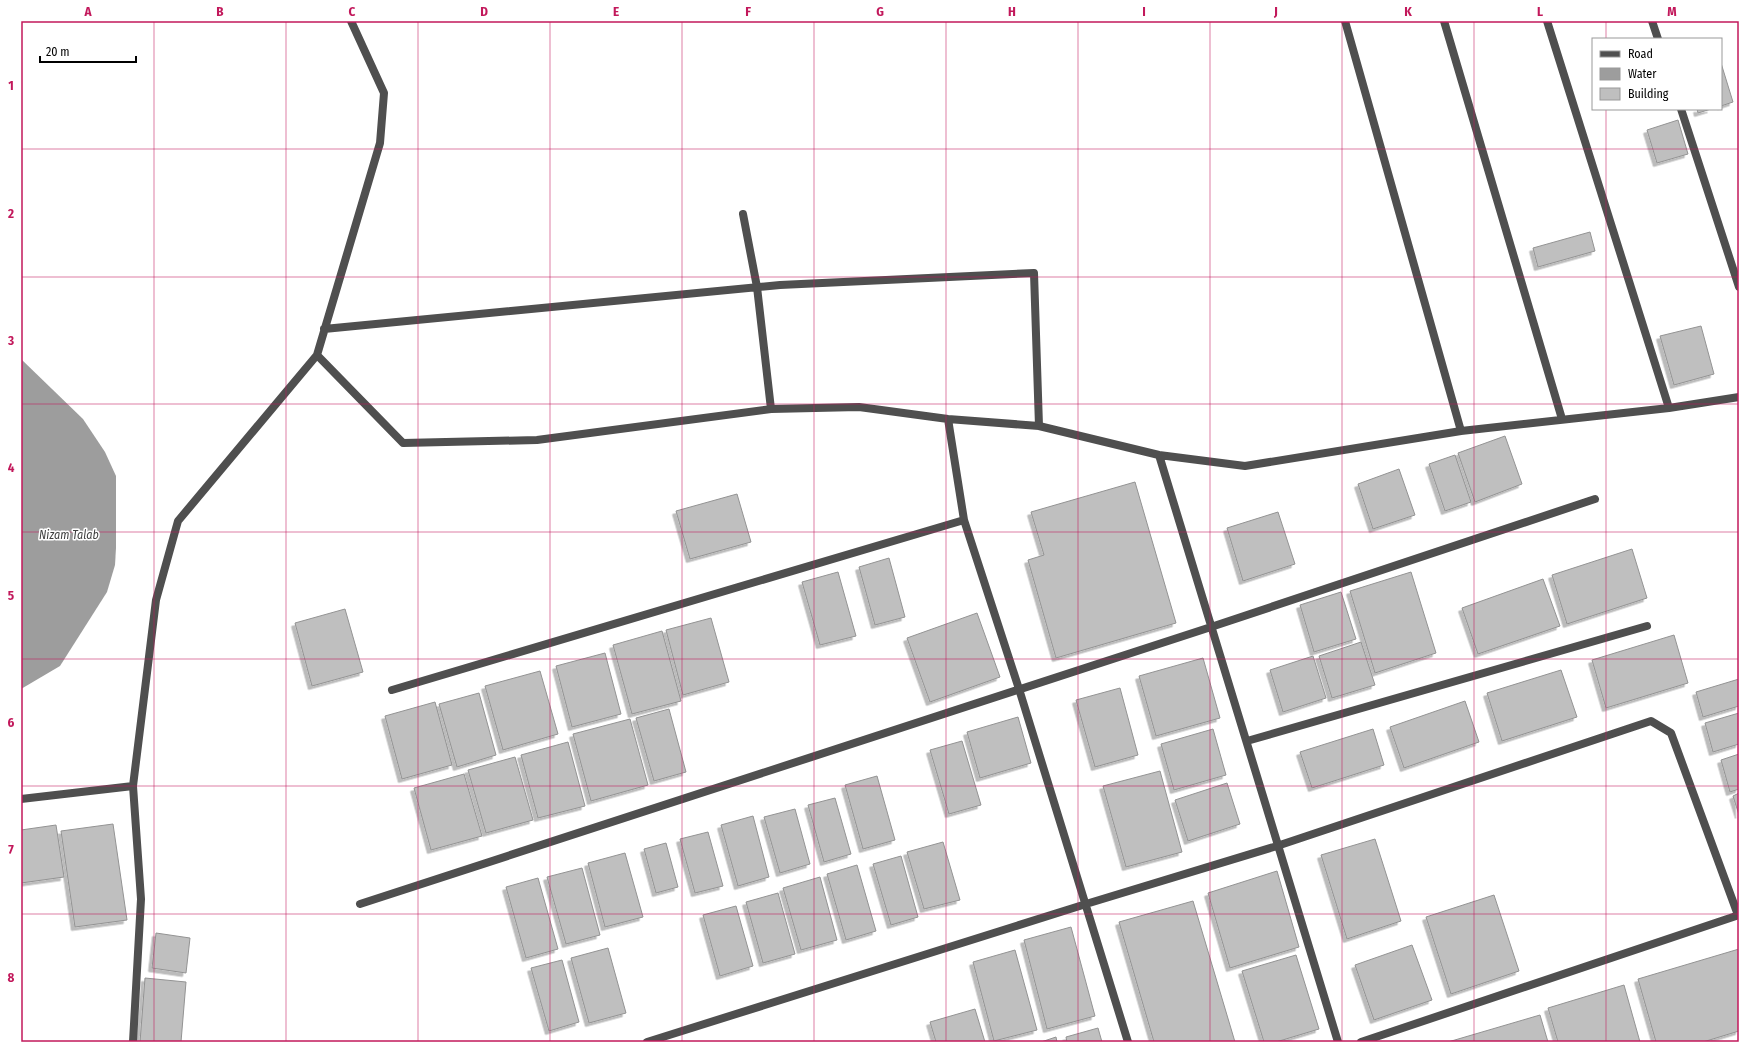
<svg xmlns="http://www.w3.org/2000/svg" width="1760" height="1063" font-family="'Fira Sans Condensed',sans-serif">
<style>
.water{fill:#9d9d9d}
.building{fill:#bfbfbf;stroke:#939393;filter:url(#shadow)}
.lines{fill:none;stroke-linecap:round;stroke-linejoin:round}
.minor{stroke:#4f4f4f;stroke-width:8}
.grid{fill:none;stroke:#c2185b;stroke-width:1;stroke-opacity:0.55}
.labels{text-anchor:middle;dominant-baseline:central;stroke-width:3;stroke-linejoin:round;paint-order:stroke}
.water-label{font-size:12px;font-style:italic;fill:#3e3e3e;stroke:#fff}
.neatline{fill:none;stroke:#c2185b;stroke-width:1.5}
.grid-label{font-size:13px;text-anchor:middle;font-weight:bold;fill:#c2185b}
</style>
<defs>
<filter id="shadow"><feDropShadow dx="-3.5" dy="3.5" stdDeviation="0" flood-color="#0004"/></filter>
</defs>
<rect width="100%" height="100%" fill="#fff"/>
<!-- water -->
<path class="water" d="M21,359L83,419L105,452L116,476V548L115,565L107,592L60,666L21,689Z"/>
<!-- building -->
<path class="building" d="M1721,63L1733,102L1721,106Z
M1697,109H1711L1698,113Z
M1678,120L1688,154L1657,163L1647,130Z
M1590,232L1595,251L1538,267L1533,248Z
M1701,326L1714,374L1674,385L1660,336Z
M1505,436L1522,484L1475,502L1458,453Z
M1455,455L1471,502L1445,511L1429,464Z
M1399,469L1415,515L1373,529L1358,484Z
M1135,482L1176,623L1056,658L1028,560L1044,555L1031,512Z
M737,494L751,542L690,559L676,511Z
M1278,512L1295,564L1243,581L1227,528Z
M1632,549L1647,598L1567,624L1552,575Z
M889,558L905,617L875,625L859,567Z
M838,572L856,636L820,645L802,582Z
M1411,572L1436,653L1375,673L1350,591Z
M1543,579L1560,626L1478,654L1462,608Z
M1341,592L1356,639L1314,652L1300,605Z
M345,609L363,672L312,686L295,623Z
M977,613L1000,677L930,702L907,638Z
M711,618L729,682L683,695L666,630Z
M662,631L681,701L632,714L613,645Z
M1674,635L1688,683L1606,708L1592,660Z
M1361,642L1375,685L1332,698L1319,656Z
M605,653L621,714L572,727L556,666Z
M1313,656L1326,698L1283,712L1270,670Z
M1203,658L1220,718L1156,736L1139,676Z
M1561,670L1577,717L1502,741L1487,693Z
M540,671L558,734L503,750L485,686Z
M1739,679V706L1703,717L1696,692Z
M1120,688L1138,755L1095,767L1076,700Z
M479,693L496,755L457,767L439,704Z
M1465,701L1479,742L1404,768L1390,727Z
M435,702L452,765L402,779L385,716Z
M669,709L686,772L654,781L636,718Z
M1739,713V744L1713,752L1705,723Z
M1018,717L1031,763L980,778L967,732Z
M630,719L648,785L591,801L573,734Z
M1213,729L1226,775L1174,790L1161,744Z
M1373,729L1384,765L1312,788L1300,752Z
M962,741L981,805L949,814L930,750Z
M568,742L585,806L538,818L521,755Z
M1739,754V789L1730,792L1721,760Z
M515,757L533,820L486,833L468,770Z
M1160,771L1182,852L1126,867L1103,786Z
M464,774L482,836L431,850L414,788Z
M877,776L895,840L863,849L845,785Z
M1227,783L1240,824L1188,841L1175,800Z
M1739,793V815L1733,796Z
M835,798L851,854L824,862L808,805Z
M795,809L810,864L780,873L764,817Z
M753,816L769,877L738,886L721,825Z
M113,824L127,920L75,927L61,831Z
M56,825L64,877L21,883V830Z
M708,832L723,886L695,893L680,839Z
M1375,839L1401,921L1347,939L1321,855Z
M943,842L960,900L924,909L907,852Z
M666,843L678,887L656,893L644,849Z
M625,853L643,917L605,927L588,863Z
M901,856L918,917L891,925L873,864Z
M857,865L876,931L846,940L827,874Z
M582,868L600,935L566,944L547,877Z
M1277,871L1299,947L1230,968L1208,893Z
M820,877L837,940L801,950L783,888Z
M538,878L558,949L526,958L506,887Z
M778,893L795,954L763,963L746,902Z
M1494,895L1519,971L1451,994L1426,917Z
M1193,901L1235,1042H1154L1119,922Z
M736,906L753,966L720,976L703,915Z
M1071,927L1095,1016L1047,1029L1024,940Z
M156,933L190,938L186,973L152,968Z
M1412,945L1432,1000L1374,1020L1355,965Z
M608,948L626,1013L589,1023L571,958Z
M1739,949V1031L1703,1042H1656L1638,979Z
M1015,950L1037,1030L994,1041L973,962Z
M1296,955L1319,1029L1276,1042H1264L1242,971Z
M562,960L579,1022L549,1031L531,968Z
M145,978L186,982L181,1042H140Z
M1624,985L1640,1042H1558L1548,1008Z
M975,1009L985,1042H936L930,1022Z
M1540,1015L1548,1042H1448Z
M1098,1028L1102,1042H1067L1066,1037Z
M1056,1037L1057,1042H1041Z"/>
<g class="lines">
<!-- minor -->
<path class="minor" d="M1345,21L1461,431
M1444,21L1562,419
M1547,21L1669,408
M1652,21L1658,39
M1681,109L1739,287
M743,214L757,287L771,409
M324,329L780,285L1034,273L1039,426
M317,355L403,443L537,440L771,409L859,407L948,419L1039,426L1159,455L1245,466L1461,431L1669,408L1739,397
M948,419L964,520L1019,689L1128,1042
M1159,455L1338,1042
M392,690L964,520
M1247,741L1647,626
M133,786L156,600L178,521L317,355L380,143L384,93L351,21
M21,799L133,786L141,899L133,1042
M360,904L1211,627L1595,499
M647,1042L1086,904L1277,846L1651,721L1671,733L1738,915
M1361,1042L1739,915"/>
</g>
<!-- grid -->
<path class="grid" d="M154,21V1042M286,21V1042M418,21V1042M550,21V1042M682,21V1042M814,21V1042M946,21V1042M1078,21V1042M1210,21V1042M1342,21V1042M1474,21V1042M1606,21V39M1606,109V1042M21,149H1739M21,277H1739M21,404H1739M21,532H1739M21,659H1739M21,786H1739M21,914H1739"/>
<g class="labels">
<!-- water labels -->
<g class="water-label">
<text x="69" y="535">Nizam Talab</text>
</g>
</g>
<!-- border -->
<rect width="1760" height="1063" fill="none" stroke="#ffffff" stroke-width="44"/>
<!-- legend -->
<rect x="1592" y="38" width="130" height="72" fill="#ffffff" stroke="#999999"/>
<rect x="1600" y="51" width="20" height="6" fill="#4f4f4f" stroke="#999999"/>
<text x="1628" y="58" font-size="12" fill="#000000">Road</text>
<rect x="1600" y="68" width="20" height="12" fill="#9d9d9d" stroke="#999999"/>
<text x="1628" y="78" font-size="12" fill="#000000">Water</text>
<rect x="1600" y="88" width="20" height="12" fill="#bfbfbf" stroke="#999999"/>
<text x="1628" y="98" font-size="12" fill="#000000">Building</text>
<!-- scale -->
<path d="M40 56v6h96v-6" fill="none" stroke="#000000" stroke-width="2"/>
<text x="46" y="56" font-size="12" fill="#000000" stroke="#ffffff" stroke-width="3" paint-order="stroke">20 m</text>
<rect x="22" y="22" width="1716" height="1019" class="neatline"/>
<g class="grid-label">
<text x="88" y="16">A</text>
<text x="220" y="16">B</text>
<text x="352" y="16">C</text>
<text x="484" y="16">D</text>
<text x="616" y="16">E</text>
<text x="748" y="16">F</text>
<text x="880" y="16">G</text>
<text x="1012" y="16">H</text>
<text x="1144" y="16">I</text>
<text x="1276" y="16">J</text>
<text x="1408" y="16">K</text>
<text x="1540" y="16">L</text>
<text x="1672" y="16">M</text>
<text x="11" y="90">1</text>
<text x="11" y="218">2</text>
<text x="11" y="345">3</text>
<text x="11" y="472">4</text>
<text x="11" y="600">5</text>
<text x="11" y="727">6</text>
<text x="11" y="854">7</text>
<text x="11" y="982">8</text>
</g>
</svg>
